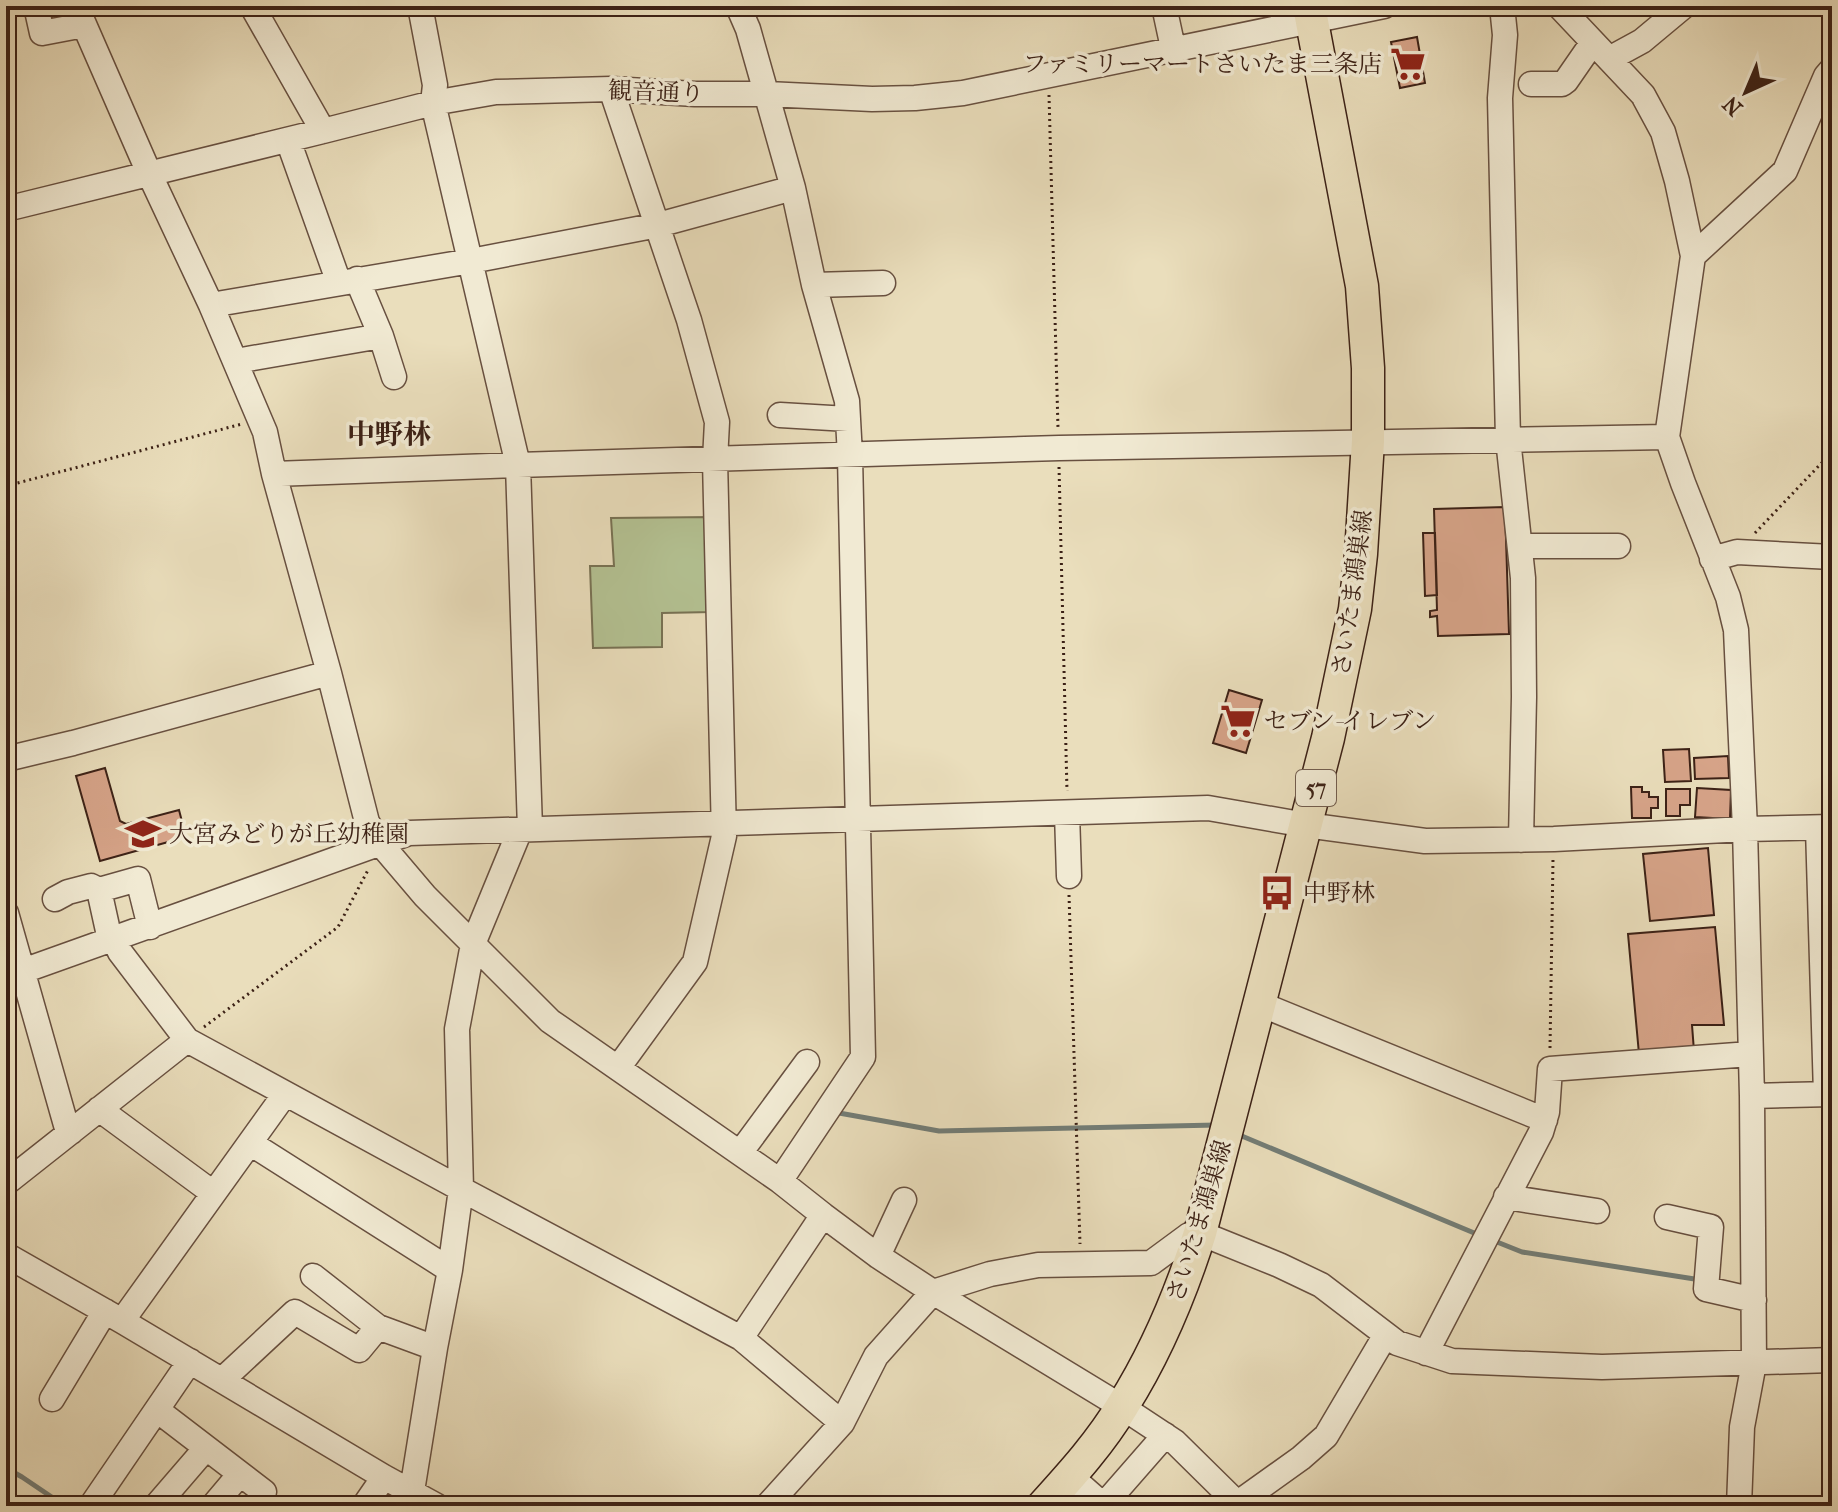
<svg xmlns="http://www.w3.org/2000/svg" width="1838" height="1512" font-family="'IM FELL French Canon','Noto Serif JP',serif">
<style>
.green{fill:#b4c293;stroke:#787254;stroke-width:2}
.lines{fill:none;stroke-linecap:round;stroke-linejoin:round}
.stream{stroke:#737d76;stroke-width:5}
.building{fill:#d7a489;stroke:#3c2116;stroke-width:2}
.minor-casing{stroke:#685040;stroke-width:27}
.major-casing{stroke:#3c2116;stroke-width:35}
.path{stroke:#3c2116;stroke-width:3;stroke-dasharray:2 4;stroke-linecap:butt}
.minor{stroke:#f1ead3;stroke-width:24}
.major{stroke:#eadebc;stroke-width:32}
.labels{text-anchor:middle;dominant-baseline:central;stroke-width:7;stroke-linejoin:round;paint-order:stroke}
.shield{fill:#f1ead3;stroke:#725d4f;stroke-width:2}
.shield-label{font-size:22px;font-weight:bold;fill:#3c2116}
.poi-label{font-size:24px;fill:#3c2116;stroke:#f1ead3;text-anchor:start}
.street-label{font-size:24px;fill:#3c2116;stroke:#f1ead3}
.quarter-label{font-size:28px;font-weight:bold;fill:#3c2116;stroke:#f1ead3}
</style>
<rect width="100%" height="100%" fill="#eadebc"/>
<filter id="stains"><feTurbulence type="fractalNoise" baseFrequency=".0025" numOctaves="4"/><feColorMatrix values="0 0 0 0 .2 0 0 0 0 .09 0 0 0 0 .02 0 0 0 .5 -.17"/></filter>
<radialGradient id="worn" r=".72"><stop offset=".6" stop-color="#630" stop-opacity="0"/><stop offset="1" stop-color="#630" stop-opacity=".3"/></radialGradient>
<!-- green -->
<path class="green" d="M712,517V612L662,613V647L593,648L590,566H614L611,518Z"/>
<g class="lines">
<!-- stream -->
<path class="stream" d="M6,886L12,908
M839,1113L939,1131L1217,1125
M1237,1134L1479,1235
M1492,1240L1522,1252L1701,1280
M6,1468L22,1477L65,1506"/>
</g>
<!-- building -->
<path class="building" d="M1417,37L1425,83L1400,88L1391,42Z
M1505,507L1509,634L1438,636L1437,616L1430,617V611L1437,610L1434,509Z
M1423,533H1435L1437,595L1425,596Z
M1229,690L1262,700L1246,753L1213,743Z
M1689,749L1691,781L1665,782L1663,750Z
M1728,756L1729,778L1695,779L1694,758Z
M105,768L120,821L126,824L179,810L186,837L100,861L76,776Z
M1631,787H1642V792H1649V797H1658V808H1651V818H1632Z
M1697,788L1731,790L1730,819L1695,817Z
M1666,789H1690V805H1680V816H1666Z
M1708,848L1714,915L1650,921L1643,854Z
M1715,927L1724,1025H1692L1694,1051L1639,1054L1628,934Z"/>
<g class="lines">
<!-- minor casing -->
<g class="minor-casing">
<path id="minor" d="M36,6L42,33L84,25
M76,6L149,173L211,305L265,432L274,474L329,673L367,822L380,843L425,896L550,1021L780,1181L823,1215L878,1256L933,1292L1122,1407L1175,1442L1240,1506
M252,6L323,131
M420,6L435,85L433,103L518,465L530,829
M738,6L748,29L793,188L814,285L847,401L850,456L863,1057L780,1181
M1164,6L1173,48
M1502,6L1505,35L1500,98L1508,439L1523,578L1524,697L1521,840
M1559,6L1643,95L1663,132L1677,181L1693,256L1667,437L1683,483L1728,597L1736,630L1745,829L1752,1096L1754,1363L1742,1427L1739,1506
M1609,59L1642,41L1684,6
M1531,84H1562L1566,81L1593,42
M611,89L689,320L717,422L715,460L724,836L695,962L618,1068
M288,140L339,283
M6,209L323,131L433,103L496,92L611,89L695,94H767L872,99L915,98L963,93L1384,6
M1693,256L1785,171L1826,76L1832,69
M357,279L381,336L394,377
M814,285L883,283
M211,305L471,261L658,225L793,188
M236,361L381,336
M780,415L848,419
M274,474L518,465L1059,448L1667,437
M1520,546H1618
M1712,559L1737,552L1832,557
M6,759L73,743L329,673
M1067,813L1069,876
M1818,828L1826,1094
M55,899L68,892L91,886L99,890
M6,913L66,1125L71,1132
M114,939L120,952L187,1040L461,1189L741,1338L842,1423
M110,940L99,890L138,879L150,927
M6,977L409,833L1208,808L1306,825L1425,841L1554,839L1745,829L1832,827
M1260,1004L1545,1120
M1752,1096L1832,1094
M99,1109L213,1193
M250,1143L450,1270
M740,1153L807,1062
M6,1183L187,1040
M1506,1197L1597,1211
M1667,1217L1711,1227L1706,1289L1754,1300
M6,1255L122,1321L384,1477L437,1506
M878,1256L904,1200
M313,1276L378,1327
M122,1321L285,1094
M741,1338L823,1215
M1426,1353L1541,1132L1547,1112L1550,1069L1750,1054
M222,1380L295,1312L359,1350L378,1327L435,1348
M52,1399L105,1311
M157,1410L264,1492
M1070,1476L1103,1505
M412,1491L435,1348L450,1270L461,1189L457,1029L473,944L520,830
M1238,1503L1301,1458L1326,1436L1385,1336
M91,1506L190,1361
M156,1506L206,1448
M213,1506L240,1474
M364,1506L384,1477
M767,1506L842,1423L876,1356L933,1292L990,1274L1038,1265L1151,1263L1189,1235L1200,1233L1279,1265L1321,1285L1397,1343L1452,1361L1602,1367L1832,1360
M1103,1506L1165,1435"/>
</g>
<!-- major casing -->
<g class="major-casing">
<path id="major" d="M1043,1506C1072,1474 1101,1442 1123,1405C1157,1351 1181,1293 1200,1233L1328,738L1355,609L1361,554L1368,441V368L1362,286L1309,6"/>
</g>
<!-- path -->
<path class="path" d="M1049,95L1058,428
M1059,467L1067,791
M6,486L242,424
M1755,533L1832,452
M1069,895L1080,1244
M204,1027L338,927L368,870
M1550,1048L1553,859"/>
<!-- minor -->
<use href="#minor" class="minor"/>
<!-- major -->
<use href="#major" class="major"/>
</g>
<!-- icons -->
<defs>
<g id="supermarket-bare" transform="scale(2.76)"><path d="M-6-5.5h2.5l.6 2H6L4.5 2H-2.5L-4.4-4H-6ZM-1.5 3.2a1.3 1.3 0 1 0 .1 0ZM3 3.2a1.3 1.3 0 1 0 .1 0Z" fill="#8f2418" stroke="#f1ead3" stroke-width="2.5" paint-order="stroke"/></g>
<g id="school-bare" transform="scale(2.76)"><path d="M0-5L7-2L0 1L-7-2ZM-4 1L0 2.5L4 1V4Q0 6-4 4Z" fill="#8f2418" stroke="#f1ead3" stroke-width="2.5" paint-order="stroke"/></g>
<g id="bus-bare" transform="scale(2.76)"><path d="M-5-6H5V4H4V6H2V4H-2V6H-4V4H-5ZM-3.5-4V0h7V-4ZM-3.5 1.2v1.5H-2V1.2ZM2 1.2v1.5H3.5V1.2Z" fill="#8f2418" stroke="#f1ead3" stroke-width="2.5" paint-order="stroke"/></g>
</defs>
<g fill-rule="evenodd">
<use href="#supermarket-bare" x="1408" y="64"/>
<use href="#supermarket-bare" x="1238" y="721"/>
<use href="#school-bare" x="143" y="834"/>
<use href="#bus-bare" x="1277" y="893"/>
</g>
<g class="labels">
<!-- shield labels -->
<rect class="shield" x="1296" y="770" width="40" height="36" rx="6"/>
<g class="shield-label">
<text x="1316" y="788">57</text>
</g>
<!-- poi labels -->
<g class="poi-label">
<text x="1382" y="64" text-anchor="end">ファミリーマートさいたま三条店</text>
<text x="1264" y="721">セブン-イレブン</text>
<text x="169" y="834">大宮みどりが丘幼稚園</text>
<text x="1303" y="893">中野林</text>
</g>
<!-- street labels -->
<g class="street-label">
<text transform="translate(656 92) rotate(2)">観音通り</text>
<text transform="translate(1352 593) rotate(-82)">さいたま鴻巣線</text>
<text transform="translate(1199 1221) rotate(-73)">さいたま鴻巣線</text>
</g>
<!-- quarter labels -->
<g class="quarter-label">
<text x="389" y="434">中野林</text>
</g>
</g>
<!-- margin -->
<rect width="1838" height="1512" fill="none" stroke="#eadebc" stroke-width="32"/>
<rect x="8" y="8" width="1822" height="1496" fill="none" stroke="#3c2116" stroke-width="4"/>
<rect x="16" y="16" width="1806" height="1480" fill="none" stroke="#3c2116" stroke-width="2"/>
<!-- north arrow -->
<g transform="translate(1746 92) rotate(224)" stroke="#f1ead3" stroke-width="6" paint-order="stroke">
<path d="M0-6L14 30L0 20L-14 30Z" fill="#3c2116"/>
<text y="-12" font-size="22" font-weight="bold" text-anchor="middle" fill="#3c2116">N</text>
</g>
<rect width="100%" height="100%" filter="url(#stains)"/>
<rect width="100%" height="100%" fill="url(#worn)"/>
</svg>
